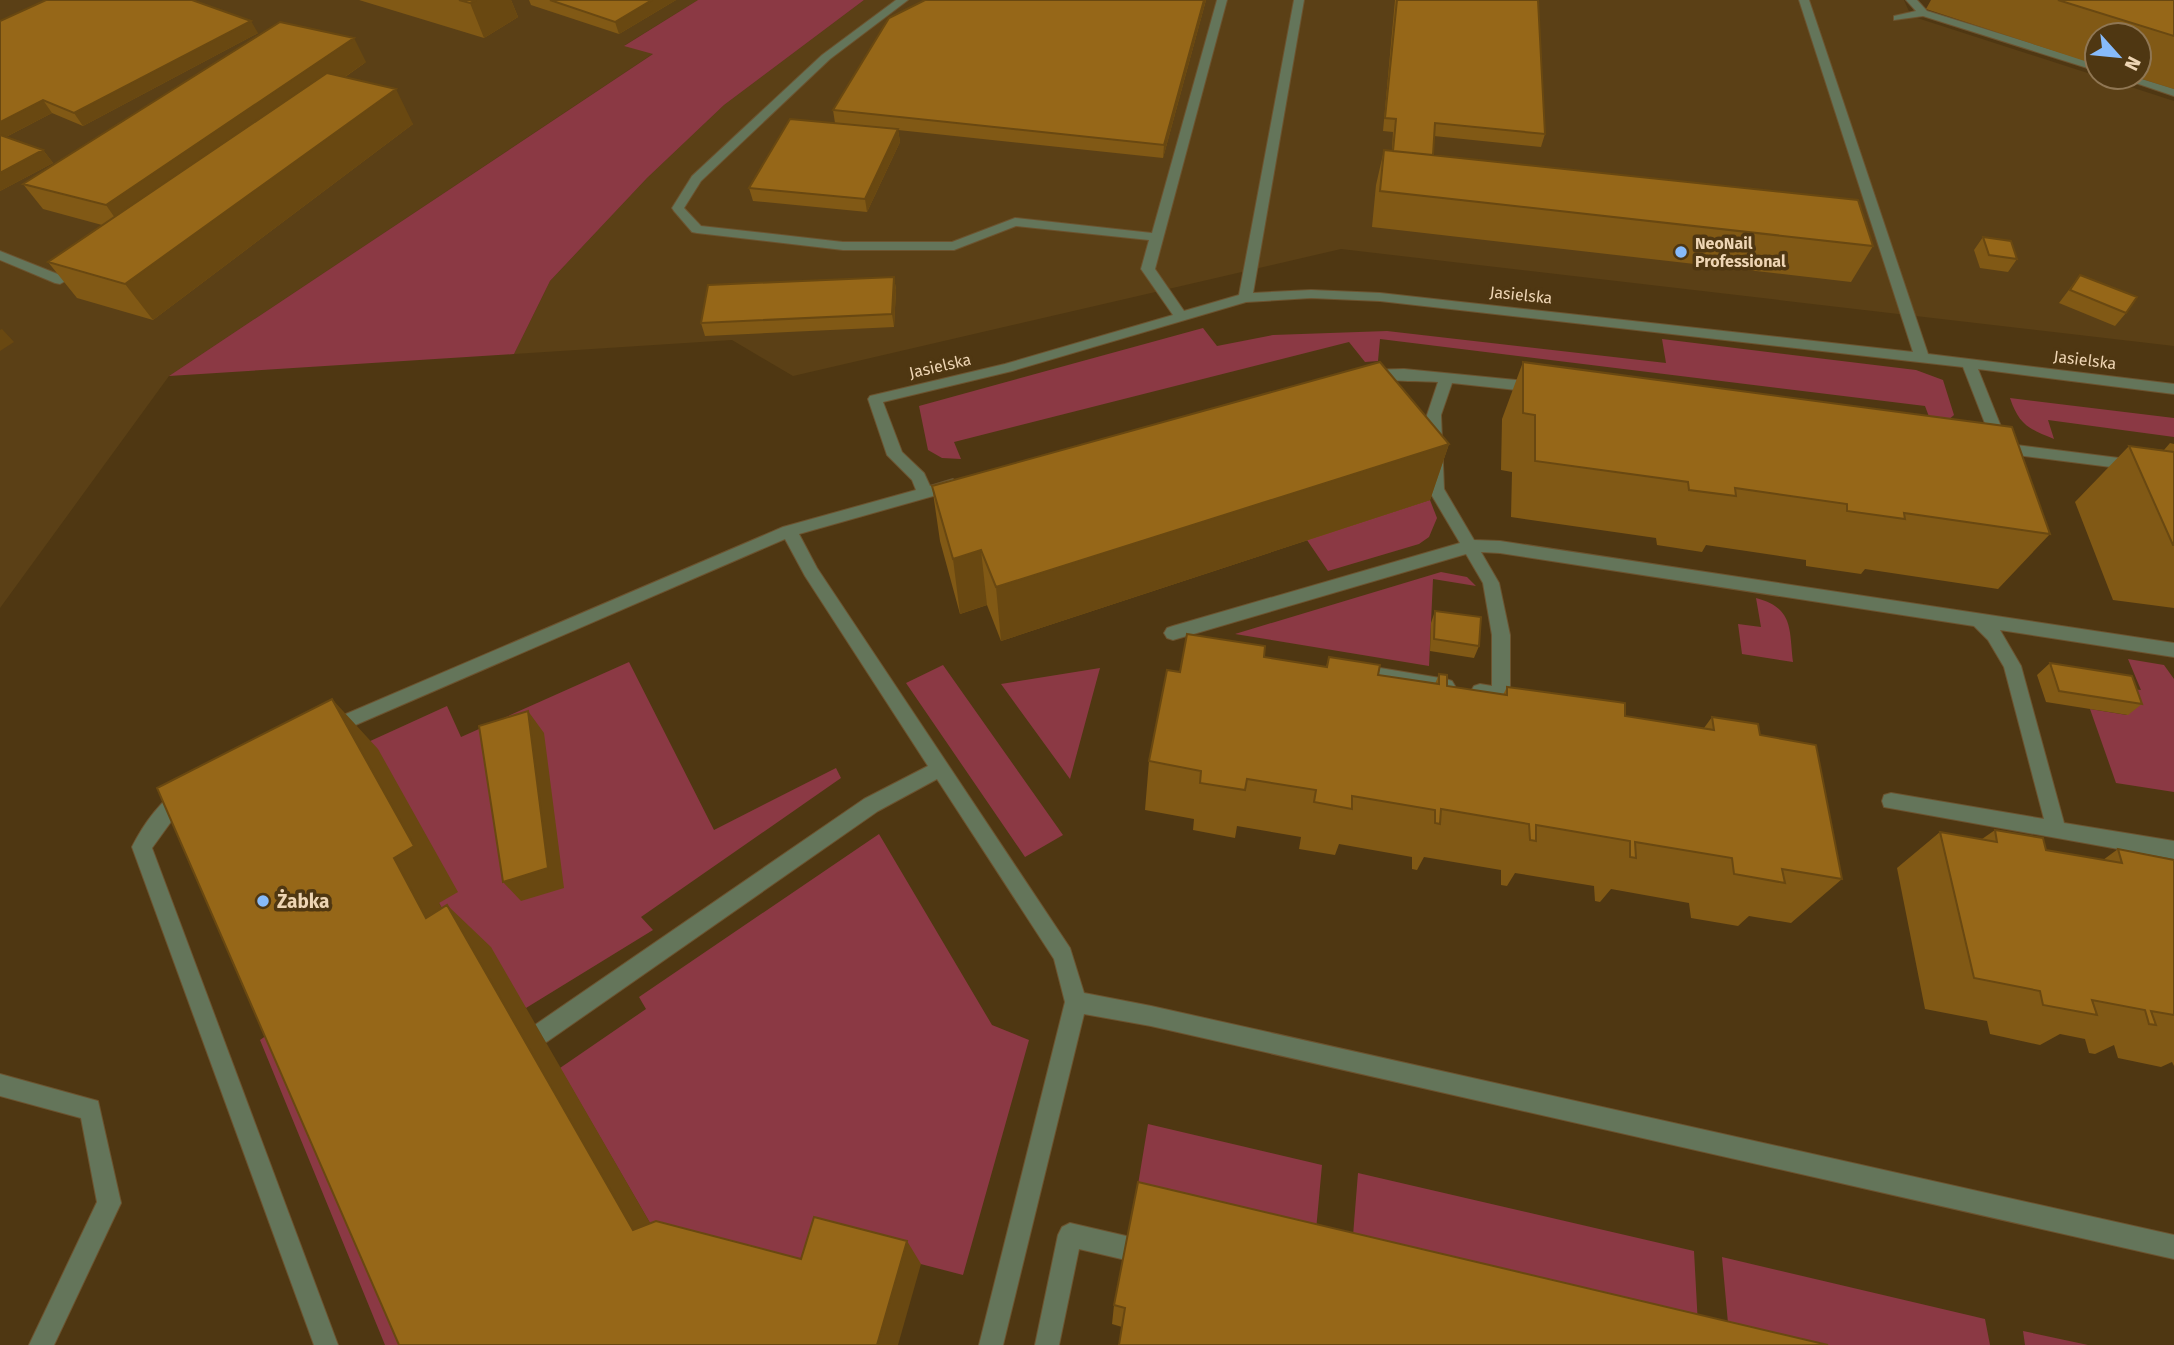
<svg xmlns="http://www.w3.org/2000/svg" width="2174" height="1345" font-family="'Fira Sans',sans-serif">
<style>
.built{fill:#5b4016}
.green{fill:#8b3944}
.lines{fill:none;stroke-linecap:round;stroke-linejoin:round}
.minor-casing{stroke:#6c532f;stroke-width:2}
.minor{fill:#64755a;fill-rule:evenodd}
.wall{fill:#815915}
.shaded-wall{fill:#694811}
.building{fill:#966718;stroke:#694811;stroke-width:2}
.poi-dot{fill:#87bbfb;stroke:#4f3712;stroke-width:2.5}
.labels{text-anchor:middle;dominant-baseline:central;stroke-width:7;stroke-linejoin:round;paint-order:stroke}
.far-poi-label{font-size:16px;font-weight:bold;fill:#eed5b4;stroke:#4f3712;text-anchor:start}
.far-street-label{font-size:16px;fill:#eed5b4;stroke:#4f3712}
.poi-label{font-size:19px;font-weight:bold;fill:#eed5b4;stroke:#4f3712;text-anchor:start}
</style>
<rect width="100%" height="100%" fill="#4f3712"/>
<!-- built -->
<path class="built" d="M0,0H698L625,45L654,53L169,376L0,608Z
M864,0H1904L1911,16L2174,101V346L1341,249L793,376L732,340L514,354L550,281L647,178L724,105Z"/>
<!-- green -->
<path class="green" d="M698,0H864L724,105L647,178L550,281L514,354L169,376L653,54L624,46Z
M1203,328L1217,346L1273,335L1387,331L1666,363L1662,339L1916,370L1943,380L1954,415L1947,421L1931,422L1925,406L1380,339L1378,361L1365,362L1349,342L954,442L961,459L942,458L928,450L919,406Z
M2010,398L2174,418V437L2048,420L2054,439C2029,429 2019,425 2010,398Z
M1430,500L1437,518L1429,537L1419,544L1328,571L1307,540Z
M1441,572L1467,577L1476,586L1433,579L1429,666L1235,634Z
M1756,598C1794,608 1789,629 1793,662L1742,654L1738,624L1761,627Z
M2128,659L2164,665L2174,679V792L2116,783L2090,709L2127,715L2117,687L2141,690Z
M629,662L714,830L836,768L841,778L641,917L653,930L526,1008L471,960L439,903L219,810L447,706L461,737Z
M943,665L1063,835L1025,857L906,683Z
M1100,668L1070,779L1001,684Z
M879,834L992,1025L1029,1040L963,1275L836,1242L824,1281L668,1254L560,1068L646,1009L639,997Z
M297,1014L448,1345H385L260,1040Z
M1148,1124L1322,1165L1314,1252L1134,1209Z
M1358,1173L1694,1251L1699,1344L1351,1261Z
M1722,1257L1985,1319L1990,1345H1730Z
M2023,1331L2088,1345H2025Z"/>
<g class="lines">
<!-- minor casing -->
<g class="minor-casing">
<path id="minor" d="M896,0H908L830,59L701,181L684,208L701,226L843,242H952L1015,218L1152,233L1217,0H1227L1155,269L1184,311L1239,295L1294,0H1304L1253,293L1311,290L1380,293L1913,352L1799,0H1809L1928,354L2174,384V394L1978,369L2008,444L2174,465V475L1993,452L1990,448L1993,444L1963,367L1380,301L1311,298L1246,302L1012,371L883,402L902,452L924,473L930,486L953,479L961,485L958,489L799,534L817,568L1070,948L1084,993L1151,1006L2174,1235V1259L1151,1026L1084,1014L1003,1345H979L1065,1002L1054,959L937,779L878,811L548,1041L540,1045L532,1041L529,1034L532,1027L864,799L928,766L805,576L785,539L337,733L331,736L325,733L322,728L325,723L783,527L916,490L912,480L887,455L868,399L870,396L1005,364L1173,315L1141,269L1149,240L1016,226L954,250H843L697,233L692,232L674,211L672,208L692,176L822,55Z
M1906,0H1917L1927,11L2097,64V71L1923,16L1894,20V16L1916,11Z
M2118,77H2135L2174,89V96Z
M0,251L65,277L67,280L60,284L55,283L0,260Z
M1404,369L1536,382L1543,387L1536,392L1452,383L1441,415L1444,489L1474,540L1500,541L2174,643V657L2000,630L2021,666L2064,823L2174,841V859L1884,807L1882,801L1884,795L1891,793L2044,819L2004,667L1988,640L1974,626L1500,553L1481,552L1499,583L1510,635V695L1507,700L1501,702L1474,696L1471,691L1474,686L1480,684L1492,686V635L1483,583L1466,554L1173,640L1167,638L1164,633L1167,628L1173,626L1460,543L1428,489L1427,415L1438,382C1424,381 1365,381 1359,375L1366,370Z
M1356,664L1446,679L1452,681L1455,686L1452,691L1446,693L1356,678L1350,676L1347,671L1350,666Z
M185,787L192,789L194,795L173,819L152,848L338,1345H314L132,847C142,827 163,795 185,787Z
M0,1074L98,1101L121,1203L54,1345H29L97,1202L81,1118L0,1096Z
M1070,1223L1126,1236L1134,1240L1138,1248L1134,1256L1126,1260L1079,1249L1059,1345H1035L1058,1235L1062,1227Z"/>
</g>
<!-- minor -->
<use href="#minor" class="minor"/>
</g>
<!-- wall -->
<path class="wall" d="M359,0H511L518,17L484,38Z
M529,0H676L619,34L531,5Z
M1206,0L1163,158L898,130L900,142L867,212L753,201L749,188L835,123L833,110Z
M1395,0H1538L1545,134L1541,147L1434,136L1433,155L1873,246L1851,282L1372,227L1376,185L1384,150H1392L1393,132L1383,131Z
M1931,0H2174V89L2136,77H2139V35H2097V65L1926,9Z
M0,21L258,33L83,126L52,113L6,137L43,150L53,163L0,191Z
M366,62L345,77L413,124L153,320L77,298L48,262L102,225L43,209L23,184Z
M1983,237L2017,259L2008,272L1980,268L1974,250Z
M2080,275L2126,313L2115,326L2059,303Z
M894,277L896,290L894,327L705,336L701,323Z
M1523,362L2050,534L1998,589L1865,569L1861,574L1806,566V560L1706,545L1702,552L1657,545L1656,538L1511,517L1512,472L1501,470L1502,419Z
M2170,443L2174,444V608L2113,600L2075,502L2129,446L2164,450Z
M1449,444L1430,500L1001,641L987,605L960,614L940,541L932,486Z
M1435,611L1479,646L1474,658L1430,651L1431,623Z
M1264,657L1326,667L1329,657L1378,675L1435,684L1439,674L1447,686L1503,695L1507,687L1625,716L1704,728L1712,717L1760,735L1842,879L1791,923L1749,916L1738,926L1691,918L1689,903L1611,889L1600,902L1595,901L1594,886L1515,873L1507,886L1501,885V870L1424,857L1417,870L1412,869V857L1339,844L1335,855L1299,849L1301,837L1237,826L1235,838L1193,830L1194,819L1145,810L1149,761L1180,672Z
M2050,663L2142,704L2128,715L2046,702L2037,675Z
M1995,830L2046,850L2103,860L2118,849L2174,860V1066L2172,1062L2161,1067L2118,1058L2114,1045L2095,1054L2089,1053L2085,1039L2060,1034L2040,1045L1990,1034L1987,1021L1925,1009L1897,868L1940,832L1982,839Z
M1114,1305L1828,1345L1122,1327L1112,1324Z"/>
<!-- shaded-wall -->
<path class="shaded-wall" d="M476,0H511L518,17L484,38L470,3Z
M652,0H676L619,34L615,22Z
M1204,0H1206L1163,158L1164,145Z
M251,21L258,33L83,126L74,113Z
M354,38L366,62L124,231L106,205Z
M396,89L413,124L153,320L125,284Z
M43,100L52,113L0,140V122Z
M898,129L900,142L867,212L865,199Z
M43,150L53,163L0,191V173Z
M894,277L896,290L894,327L892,314Z
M2,329L14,342L0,351V330Z
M1449,444L1430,500L1001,641L996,587Z
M981,550L987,605L960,614L953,559Z
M332,699L378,749L458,892L439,903L471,960L426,918L394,858Z
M528,711L544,733L564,888L521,901L503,882Z
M447,905L491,947L668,1254L633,1230Z
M907,1241L921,1264L898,1345H877Z"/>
<!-- building -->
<path class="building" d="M46,0H192L251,21L74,113L43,100L0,122V21Z
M459,0H476L470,3Z
M550,0H652L615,22Z
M925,0H1204L1164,145L833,110L889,18Z
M1397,0H1538L1545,134L1435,123L1433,155L1393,151L1396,119L1385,118Z
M2058,0H2174V36Z
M280,22L354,38L106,205L23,184Z
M327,73L396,89L125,284L48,262Z
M790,119L898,129L865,199L749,188Z
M0,135L43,150L0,173Z
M1384,150L1858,200L1873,246L1380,191Z
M1983,237L2011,241L2017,259L1989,255Z
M2080,275L2137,297L2126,313L2070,290Z
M894,277L892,314L701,323L708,285Z
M1380,362L1449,444L996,587L981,550L953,559L932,486Z
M1523,362L2012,427L2050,534L1904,513L1905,519L1847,511V504L1735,488L1736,496L1689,490L1688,482L1535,461V415L1523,413Z
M2129,446L2174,452V545H2173Z
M1435,611L1481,617L1479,646L1434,639Z
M1187,634L1265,646L1264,657L1327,667L1329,657L1342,659L1380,665L1378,675L1439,684V674L1447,675V686L1507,695V687L1618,702L1625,703V716L1714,730L1712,717L1758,724L1760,735L1816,745L1842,879L1782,869L1785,883L1734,874L1732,858L1635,842L1636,858L1630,857V841L1536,825V841L1530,840L1529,824L1441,809L1440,824L1435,823V810L1352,796V809L1314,802L1316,790L1247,779L1245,790L1200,783L1201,771L1149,761L1167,670L1180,672Z
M2050,663L2132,676L2142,704L2059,691Z
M332,699L414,846L394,858L426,918L447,905L633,1230L656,1221L801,1259L814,1217L907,1241L877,1345H399L157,788Z
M528,711L548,868L503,882L479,726Z
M1995,830L2043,838L2046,850L2122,863L2118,849L2174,860V1015L2151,1011L2156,1025L2149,1024L2145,1010L2092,1000L2097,1015L2043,1005L2040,991L1974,978L1940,832L1997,842Z
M1138,1182L1828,1345H1119L1125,1308L1114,1305Z"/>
<!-- markers -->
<g class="poi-dot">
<circle cx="1681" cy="252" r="7"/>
<circle cx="263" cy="901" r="7"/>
</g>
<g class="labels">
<!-- far-poi labels -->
<g class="far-poi-label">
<text x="1695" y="243">NeoNail<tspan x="1695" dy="18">Professional</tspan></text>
</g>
<!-- far-street labels -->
<g class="far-street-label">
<text transform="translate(1521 295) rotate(6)">Jasielska</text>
<text transform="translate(2085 360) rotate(7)">Jasielska</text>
<text transform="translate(940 366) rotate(-13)">Jasielska</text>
</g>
<!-- poi labels -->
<g class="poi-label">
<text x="277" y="901">Żabka</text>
</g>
</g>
<!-- north arrow -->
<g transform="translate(2118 56) rotate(117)"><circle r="33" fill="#4f3712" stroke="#8f7653" stroke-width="2"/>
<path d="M0-5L12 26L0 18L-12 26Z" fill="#87bbfb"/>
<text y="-10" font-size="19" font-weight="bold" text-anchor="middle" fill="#eed5b4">N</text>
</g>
</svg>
